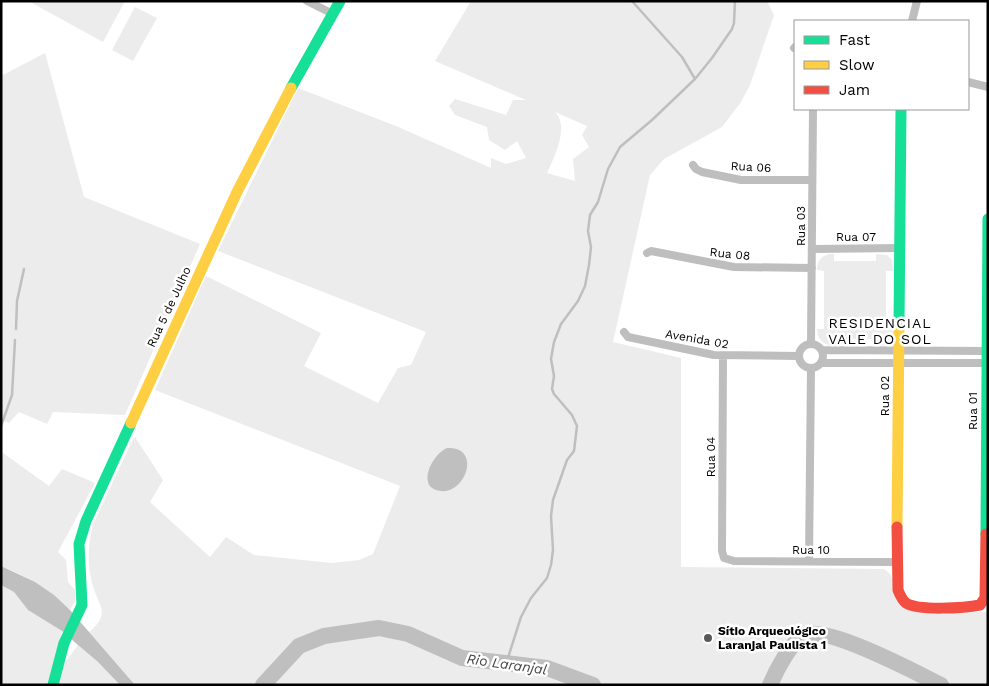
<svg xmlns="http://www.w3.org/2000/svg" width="989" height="686" font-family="'Work Sans',sans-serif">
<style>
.green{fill:#ececec;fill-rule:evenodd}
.water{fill:#bfbfbf}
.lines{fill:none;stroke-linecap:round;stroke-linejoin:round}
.stream{stroke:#bfbfbf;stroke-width:2.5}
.river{stroke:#bfbfbf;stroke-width:16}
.street{stroke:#bebebe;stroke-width:8}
.fast{stroke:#16e098;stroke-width:11}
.slow{stroke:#ffcf43;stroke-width:11}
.jam{stroke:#f24e42;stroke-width:11}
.poi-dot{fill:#595959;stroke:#fff;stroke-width:2}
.labels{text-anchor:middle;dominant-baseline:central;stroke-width:5;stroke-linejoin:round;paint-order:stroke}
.street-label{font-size:12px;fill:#000;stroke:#fff}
.poi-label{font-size:12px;font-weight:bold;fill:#000;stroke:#fff;text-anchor:start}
.neighbourhood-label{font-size:14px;letter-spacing:1px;fill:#000;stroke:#fff}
.water-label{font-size:14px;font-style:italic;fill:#444;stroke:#fff}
</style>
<rect width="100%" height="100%" fill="#fff"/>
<!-- green -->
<path class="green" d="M34,1H125L103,42L32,3Z
M471,1H767L774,15L750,85L741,102L722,127L664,159L650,175L613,342L681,358V567L884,569C902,580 887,601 911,611L988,612V685H135L89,632C112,613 98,606 92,583C87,564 88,543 93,524L133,439L135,437L163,480L150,502L210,557L226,537L254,555L332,563L359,560L373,554L400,486L155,390L206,276L321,333L304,366L378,403L398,368L411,365L426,332L218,251L298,88L396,126L491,168V158L506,164L526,158L517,141L505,150L489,140L487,127L455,115L449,106L455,99L506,115L513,100H526L435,61ZM555,112L587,126L582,135L589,147L573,159L575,181L547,173C554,158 570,126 555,112Z
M135,7L157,18L133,61L112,50Z
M45,53L84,197L200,244L125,415L53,412L47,424L19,412L9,423L1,420V76Z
M830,254H834V261H876V254L887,255L892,260L893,271H886V329H893C893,340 887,347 876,346V339H834V346C824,345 817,340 817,329H824V271L817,270C817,261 821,256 830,254Z
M3,453L49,486L62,469L95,483L58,552L66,560L68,582L75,590V601L70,610C50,591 27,576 1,566V456Z
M1,585L14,592L28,610L62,631L48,685H1Z
M78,645L98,662L120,685H57L64,664Z"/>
<!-- water -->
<path class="water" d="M447,448C482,446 466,494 441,491C415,489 432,454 447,448Z
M1,566L35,582L54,595L70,610L135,685H120L98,662L78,645L62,631L28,610L14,592L1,585Z"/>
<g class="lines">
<!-- stream -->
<path class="stream" d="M632,1L682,57L695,79
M16,329L17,301L24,269
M1,426L12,395L15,340
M506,664L521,617L531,598L547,578L551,565L553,550L551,516L553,500L567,460L574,451L577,426L572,415L554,394L552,389L554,376L551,359L554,342L561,324L578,301L585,286L589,265L591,247L588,231L590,215L598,202L608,169L620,147L652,120L695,79L712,58L732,29L734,23L735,1"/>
<!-- river -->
<path class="river" d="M263,685L299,646L324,636L379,628L408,634L462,658L547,668L593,685
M770,685C776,671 791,641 805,635C827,625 917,673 941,685"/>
<!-- street -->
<path class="street" d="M307,1L333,14
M912,21L917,1
M794,48L795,47
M968,82L988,87
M693,165L696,169L702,172L741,180H812
M812,249L900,248
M647,253L651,251L734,267L812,268
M624,332L628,337L714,355L799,356
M799 356a12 12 0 1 1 24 0a12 12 0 1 1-24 0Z
M811,344L813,109
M822,350L988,351
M723,356L722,551L724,558L734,561L897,562
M822,363H988
M809,561L811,368"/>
<!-- fast -->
<path class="fast" d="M291,88L340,1
M899,325L901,109
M986,534L988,219
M53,685L64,643L82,605L79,544L86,521L131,423"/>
<!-- slow -->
<path class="slow" d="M131,423L237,192L291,88
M897,527L899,325"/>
<!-- jam -->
<path class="jam" d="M897,527L898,590C900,595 902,600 906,603C918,611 965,608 980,605L985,598L986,534"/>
</g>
<!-- markers -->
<circle class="poi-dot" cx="708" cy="638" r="5"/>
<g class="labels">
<!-- street labels -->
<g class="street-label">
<text transform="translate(751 167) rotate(3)">Rua 06</text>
<text transform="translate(801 226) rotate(-90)">Rua 03</text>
<text x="856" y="237">Rua 07</text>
<text transform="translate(730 254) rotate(6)">Rua 08</text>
<text transform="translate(169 307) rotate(-65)">Rua 5 de Julho</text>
<text transform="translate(697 339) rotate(10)">Avenida 02</text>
<text transform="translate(885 396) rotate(-90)">Rua 02</text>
<text transform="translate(973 411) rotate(-90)">Rua 01</text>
<text transform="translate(711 457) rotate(-90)">Rua 04</text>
<text x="811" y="550">Rua 10</text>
</g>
<!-- poi labels -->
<g class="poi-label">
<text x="718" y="631">Sítio Arqueológico<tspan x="718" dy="14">Laranjal Paulista 1</tspan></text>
</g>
<!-- neighbourhood labels -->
<g class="neighbourhood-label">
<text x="880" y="323">RESIDENCIAL<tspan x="880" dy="16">VALE DO SOL</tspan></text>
</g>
<!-- water labels -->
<g class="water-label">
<text transform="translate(507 664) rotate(8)">Rio Laranjal</text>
</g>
</g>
<!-- border -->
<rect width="989" height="686" fill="none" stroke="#000000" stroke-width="5"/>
<!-- legend -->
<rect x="794" y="20" width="175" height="90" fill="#ffffff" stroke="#999999"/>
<rect x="804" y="36" width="25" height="8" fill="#16e098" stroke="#999999"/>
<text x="839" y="45" font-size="15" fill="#000000">Fast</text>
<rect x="804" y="61" width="25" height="8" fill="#ffcf43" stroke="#999999"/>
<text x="839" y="70" font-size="15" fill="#000000">Slow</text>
<rect x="804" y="86" width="25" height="8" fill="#f24e42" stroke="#999999"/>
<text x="839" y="95" font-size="15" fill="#000000">Jam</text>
</svg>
